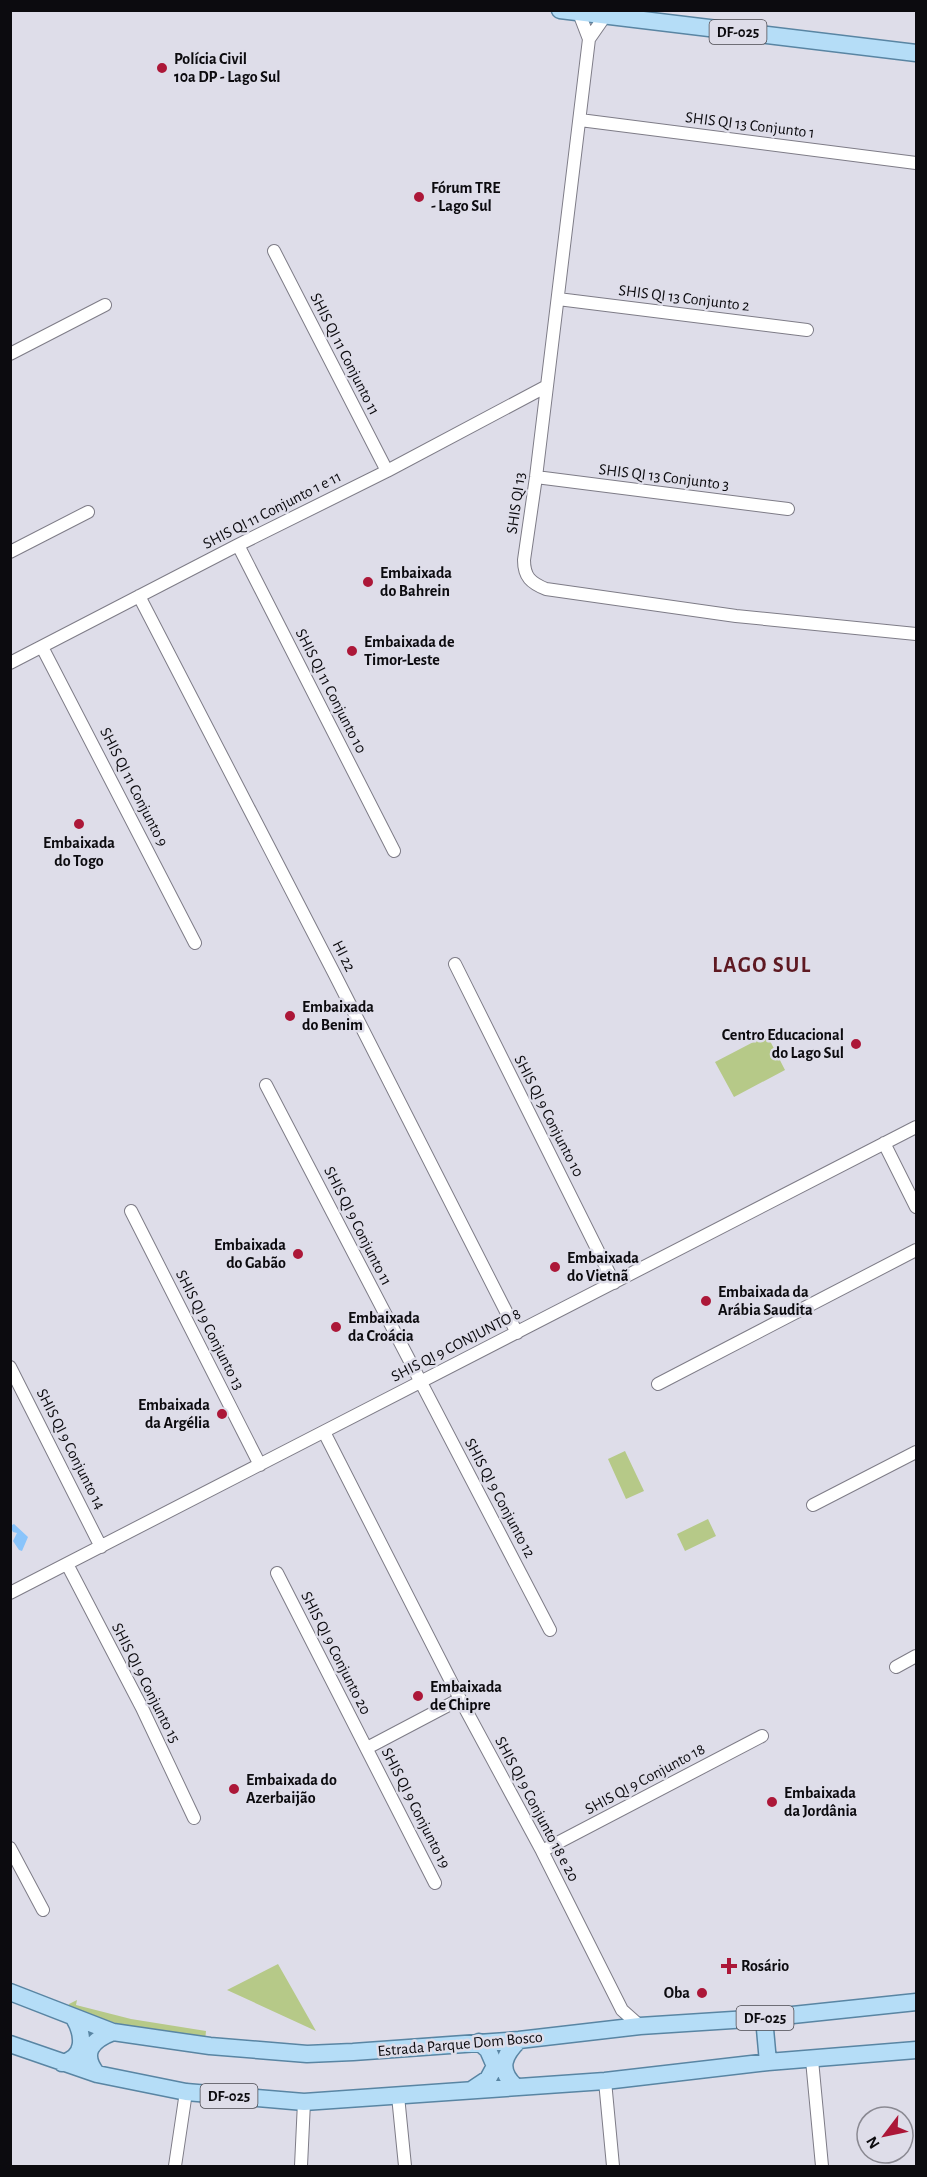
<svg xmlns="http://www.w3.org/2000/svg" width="927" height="2177" font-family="'Alegreya Sans',sans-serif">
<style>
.green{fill:#b6c988}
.water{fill:#89c4fb}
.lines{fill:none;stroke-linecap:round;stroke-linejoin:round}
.minor-casing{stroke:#7e7c87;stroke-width:14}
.major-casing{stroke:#5985a3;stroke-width:19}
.minor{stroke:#fff;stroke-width:12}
.major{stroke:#b5ddf7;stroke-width:16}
.poi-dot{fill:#ac1738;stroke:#dedde9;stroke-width:2}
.labels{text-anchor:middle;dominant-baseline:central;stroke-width:5;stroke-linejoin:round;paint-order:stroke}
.shield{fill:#dedde9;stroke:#4b4a50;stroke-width:1.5}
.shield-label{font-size:15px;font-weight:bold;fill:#0c0b0f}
.poi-label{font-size:16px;font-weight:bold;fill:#0c0b0f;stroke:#dedde9;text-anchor:start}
.street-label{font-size:16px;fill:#0c0b0f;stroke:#dedde9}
.district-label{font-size:22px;font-weight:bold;letter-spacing:1.5px;fill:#5e1922;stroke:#dedde9}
</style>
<rect width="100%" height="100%" fill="#dedde9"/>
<!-- green -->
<path class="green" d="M767,1035L785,1070L734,1097L715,1062Z
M625,1451L644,1491L626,1499L608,1459Z
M708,1519L716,1536L685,1551L677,1534Z
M278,1964L316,2031L227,1990Z
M77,2000L76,2005L131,2019L206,2031L205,2041L132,2028L68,2009L69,2004Z"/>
<!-- water -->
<path class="water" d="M14,1524L28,1537L22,1551L19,1550L13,1541L17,1533L13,1532L10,1526Z"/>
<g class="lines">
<!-- minor casing -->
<g class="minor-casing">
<path id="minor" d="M579,13L589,39
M605,16L589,39L536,477L524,560C524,577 531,583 546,589L736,616L916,634
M580,120L916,163
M274,251L387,471
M558,299L807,330
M10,354L105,305
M536,477L788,509
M238,545L394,851
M10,552L88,512
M139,596L334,973L517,1333
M42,647L195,943
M10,663L238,545L387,471L547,386
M455,964L614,1283
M266,1085L550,1630
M884,1143L916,1207
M131,1211L260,1465
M10,1367L101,1547
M658,1384L916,1250
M324,1432L460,1699L542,1851L622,2010L640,2026
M813,1505L916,1452
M67,1564L142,1708L194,1818
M277,1573L435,1883
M10,1593L916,1127
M896,1667L916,1656
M367,1748L460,1699
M10,1848L43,1910
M542,1851L762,1736
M812,2060L822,2166
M605,2081L613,2166
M398,2096L405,2166
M175,2166L186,2092
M301,2166L304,2102"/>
</g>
<!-- major casing -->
<g class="major-casing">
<path id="major" d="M560,10L916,53
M10,1992L113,2032L210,2046L307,2054L353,2052L519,2040L640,2026L764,2018L916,2002
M764,2018L768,2062
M10,2044L97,2074L186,2092L304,2102L605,2081L768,2062L916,2050
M62,2063C86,2058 84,2035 74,2018
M97,2074C80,2053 92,2040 113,2032
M515,2086C497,2069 504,2055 519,2040
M473,2089L488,2079L495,2066L488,2050L479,2042"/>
</g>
<!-- minor -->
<use href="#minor" class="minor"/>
<!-- major -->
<use href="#major" class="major"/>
</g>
<!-- markers -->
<g class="poi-dot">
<circle cx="162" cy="68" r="6"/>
<circle cx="419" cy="197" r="6"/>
<circle cx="368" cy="582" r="6"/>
<circle cx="352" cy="651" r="6"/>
<circle cx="79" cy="824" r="6"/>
<circle cx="290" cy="1016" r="6"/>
<circle cx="856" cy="1044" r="6"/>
<circle cx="298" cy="1254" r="6"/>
<circle cx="555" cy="1267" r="6"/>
<circle cx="706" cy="1301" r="6"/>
<circle cx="336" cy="1327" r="6"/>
<circle cx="222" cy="1414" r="6"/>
<circle cx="418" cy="1696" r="6"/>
<circle cx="234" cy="1789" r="6"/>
<circle cx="772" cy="1802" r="6"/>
<path d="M726 1957h6v6h6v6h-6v6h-6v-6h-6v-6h6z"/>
<circle cx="702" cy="1993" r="6"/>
</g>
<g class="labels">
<!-- shield labels -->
<g class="shield">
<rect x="709.5" y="20" width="57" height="24" rx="4.5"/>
<rect x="736.5" y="2006" width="57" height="24" rx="4.5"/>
<rect x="200.5" y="2084" width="57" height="24" rx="4.5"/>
</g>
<g class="shield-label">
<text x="738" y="32">DF-025</text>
<text x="765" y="2018">DF-025</text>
<text x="229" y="2096">DF-025</text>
</g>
<!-- poi labels -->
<g class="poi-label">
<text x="174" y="59">Polícia Civil<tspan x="174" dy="18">10a DP - Lago Sul</tspan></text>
<text x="431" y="188">Fórum TRE<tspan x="431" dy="18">- Lago Sul</tspan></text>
<text x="380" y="573">Embaixada<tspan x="380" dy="18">do Bahrein</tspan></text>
<text x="364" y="642">Embaixada de<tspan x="364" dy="18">Timor-Leste</tspan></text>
<text x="79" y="843" text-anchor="middle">Embaixada<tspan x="79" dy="18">do Togo</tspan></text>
<text x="302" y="1007">Embaixada<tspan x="302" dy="18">do Benim</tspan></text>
<text x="844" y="1035" text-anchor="end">Centro Educacional<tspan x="844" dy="18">do Lago Sul</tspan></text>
<text x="286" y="1245" text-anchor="end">Embaixada<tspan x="286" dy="18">do Gabão</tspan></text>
<text x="567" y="1258">Embaixada<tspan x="567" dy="18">do Vietnã</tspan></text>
<text x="718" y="1292">Embaixada da<tspan x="718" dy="18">Arábia Saudita</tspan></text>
<text x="348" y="1318">Embaixada<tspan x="348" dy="18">da Croácia</tspan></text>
<text x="210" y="1405" text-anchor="end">Embaixada<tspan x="210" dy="18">da Argélia</tspan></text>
<text x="430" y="1687">Embaixada<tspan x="430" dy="18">de Chipre</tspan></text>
<text x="246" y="1780">Embaixada do<tspan x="246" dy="18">Azerbaijão</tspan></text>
<text x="784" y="1793">Embaixada<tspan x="784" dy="18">da Jordânia</tspan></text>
<text x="741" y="1966">Rosário</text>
<text x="690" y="1993" text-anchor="end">Oba</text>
</g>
<!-- street labels -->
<g class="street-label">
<text transform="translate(750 125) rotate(7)">SHIS QI 13 Conjunto 1</text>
<text transform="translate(684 298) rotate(7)">SHIS QI 13 Conjunto 2</text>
<text transform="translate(345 354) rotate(63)">SHIS QI 11 Conjunto 11</text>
<text transform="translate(664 477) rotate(7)">SHIS QI 13 Conjunto 3</text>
<text transform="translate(516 503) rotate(-82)">SHIS QI 13</text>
<text transform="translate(272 510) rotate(-27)">SHIS QI 11 Conjunto 1 e 11</text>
<text transform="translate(331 691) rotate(63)">SHIS QI 11 Conjunto 10</text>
<text transform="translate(134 787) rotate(63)">SHIS QI 11 Conjunto 9</text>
<text transform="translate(344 956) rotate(63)">HI 22</text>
<text transform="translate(549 1116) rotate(63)">SHIS QI 9 Conjunto 10</text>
<text transform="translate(358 1226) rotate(63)">SHIS QI 9 Conjunto 11</text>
<text transform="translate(210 1330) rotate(63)">SHIS QI 9 Conjunto 13</text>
<text transform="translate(456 1345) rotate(-27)">SHIS QI 9 CONJUNTO 8</text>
<text transform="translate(71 1449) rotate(63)">SHIS QI 9 Conjunto 14</text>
<text transform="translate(500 1498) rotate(62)">SHIS QI 9 Conjunto 12</text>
<text transform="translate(336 1653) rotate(63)">SHIS QI 9 Conjunto 20</text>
<text transform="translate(146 1683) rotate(63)">SHIS QI 9 Conjunto 15</text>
<text transform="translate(645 1779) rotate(-28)">SHIS QI 9 Conjunto 18</text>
<text transform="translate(416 1808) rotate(63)">SHIS QI 9 Conjunto 19</text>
<text transform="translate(537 1809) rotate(62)">SHIS QI 9 Conjunto 18 e 20</text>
<text transform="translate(460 2044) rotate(-5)">Estrada Parque Dom Bosco</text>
</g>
<!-- district labels -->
<g class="district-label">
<text x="762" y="965">LAGO SUL</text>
</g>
</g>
<!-- border -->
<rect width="927" height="2177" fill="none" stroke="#0c0b0f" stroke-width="24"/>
<!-- north arrow -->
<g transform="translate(885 2135) rotate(238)"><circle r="28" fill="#dedde9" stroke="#8a8992" stroke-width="1.5"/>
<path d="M0-4.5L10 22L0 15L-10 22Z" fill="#ac1738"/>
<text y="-9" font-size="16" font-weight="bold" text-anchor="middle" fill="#0c0b0f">N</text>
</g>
</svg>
